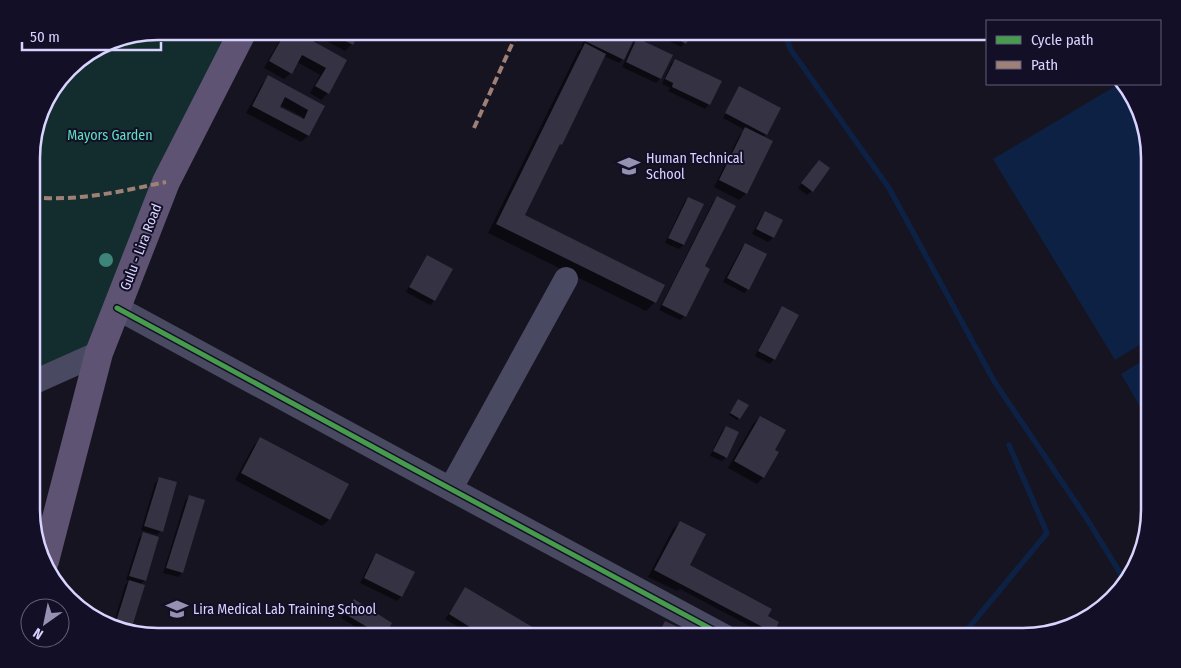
<svg xmlns="http://www.w3.org/2000/svg" width="1181" height="668" font-family="'Fira Sans Condensed',sans-serif">
<style>
.green{fill:#132c2d}
.water{fill:#0d2144}
.shadow{fill:#0007;fill-rule:evenodd}
.lines{fill:none;stroke-linecap:round;stroke-linejoin:round}
.stream{stroke:#0d2144;stroke-width:5.5}
.building{fill:#343243;fill-rule:evenodd}
.minor{stroke:#4a4962;stroke-width:24}
.major{stroke:#5e5373;stroke-width:28}
.quiet{stroke:#9e8076;stroke-width:4;stroke-dasharray:8 4;stroke-linecap:butt}
.cycleway-casing{stroke:#130f26;stroke-width:8}
.cycleway{stroke:#469c4c;stroke-width:5}
.tree{fill:#3e8478}
.labels{text-anchor:middle;dominant-baseline:central;stroke-width:4;stroke-linejoin:round;paint-order:stroke}
.park-label{font-size:14px;fill:#5fe0c0;stroke:#130f26}
.poi-label{font-size:14px;fill:#d9d4ff;stroke:#130f26;text-anchor:start}
.street-label{font-size:14px;fill:#d9d4ff;stroke:#130f26}
.rim{fill:none;stroke:#d9d4ff;stroke-width:2.5}
</style>
<rect width="100%" height="100%" fill="#161421"/>
<!-- green -->
<path class="green" d="M158,31H242L107,338L32,373V141L44,101L74,63L110,41Z"/>
<!-- water -->
<path class="water" d="M1119,84H1124L1129,88L1149,149V339L1115,360L993,159Z
M1149,357V422L1121,374Z"/>
<!-- shadow -->
<path class="shadow" d="M286,31H359L352,44L345,51L321,38L316,44L346,60L328,93L321,100L310,93L320,75L297,62L291,73L284,79L264,68L282,36Z
M588,31H616L623,59L619,63L604,56L523,216L655,302L646,311L488,233L578,51L583,46H581Z
M661,31H691L685,43L681,47L659,36Z
M638,40L671,56L660,79L656,83L622,67L633,44Z
M675,60L709,104L705,109L668,91L670,88L662,84L671,64Z
M268,77L323,106L308,136L301,142L246,113L262,84ZM280,105L303,117L301,120L278,107Z
M739,88L766,134L763,138L746,193L739,200L714,187L739,136L745,130L723,118L738,91H736Z
M819,161L812,191L807,195L798,188Z
M688,198L702,204L683,245L679,249L665,243L684,202Z
M717,198L685,316L680,320L659,310L713,202Z
M765,213L781,221L773,238L768,242L752,234L761,217Z
M745,244L748,289L744,293L723,282L741,249Z
M427,256L451,270L434,301L430,305L406,292L423,261Z
M783,308L774,359L770,364L755,356L778,312Z
M737,402L739,418L737,420L729,415Z
M760,417L773,450L777,453L763,478L757,484L728,468L753,424Z
M726,427V457L722,461L710,456L722,431Z
M261,438L347,485L329,520L322,526L235,480L254,445Z
M160,478L161,531L157,535L141,530L155,483Z
M189,496L182,573L178,577L163,573L185,501Z
M680,522L689,566L767,616L773,632L768,636L680,589L677,591L648,577L673,529Z
M143,534L145,580L140,584L130,629L113,625L125,585L129,581L126,580L139,538Z
M377,554L413,572L401,597L397,601L360,583L372,559Z
M465,589L546,637L468,636L469,633L445,619Z
M354,601L391,624L382,637H371L341,618Z"/>
<g class="lines">
<!-- stream -->
<path class="stream" d="M783,31L791,50L889,188L994,381L1087,519L1125,581
M961,637L1047,533L1009,445"/>
</g>
<!-- building -->
<path class="building" d="M286,31H295L347,60L329,94L315,86L326,68L302,55L292,74L269,61Z
M305,31H326L321,40Z
M327,31H360L353,45Z
M589,31H619L634,39L624,60L585,41Z
M663,31H693L686,44Z
M637,38L673,55L661,79L626,62Z
M585,43L606,54L562,145L560,144L525,215L665,285L656,303L496,224Z
M675,59L722,81L710,105L672,87L673,83L665,79Z
M268,75L325,106L309,136L252,106ZM285,97L308,110L304,119L280,107Z
M739,86L781,108L767,135L725,113Z
M745,127L773,141L747,194L719,180Z
M819,160L830,168L813,192L801,183Z
M717,196L736,206L705,266L710,269L686,317L662,305Z
M688,197L704,204L684,245L668,238Z
M765,211L783,220L774,238L756,229Z
M745,243L767,254L749,290L727,278Z
M427,255L453,269L435,301L409,287Z
M782,306L799,315L775,360L758,351Z
M738,399L749,405L740,419L730,413Z
M760,416L786,430L775,450L779,452L764,478L734,461Z
M726,426L739,432L727,458L713,451Z
M260,437L349,484L330,520L241,473Z
M159,477L177,482L163,532L144,526Z
M189,495L205,500L183,573L166,568Z
M680,521L706,534L690,565L772,609L768,616L779,622L774,633L654,570Z
M143,532L159,537L146,581L129,576Z
M376,553L415,572L402,597L364,578Z
M129,580L145,585L131,630L115,625Z
M465,587L534,628L548,637H486L473,629L449,614Z
M354,599L392,623L384,637L345,614Z
M665,621L678,627L673,637H657Z"/>
<g class="lines">
<!-- minor -->
<path class="minor" d="M117,308L408,466L726,637
M32,383L99,353
M451,488L566,279"/>
<!-- major -->
<path class="major" d="M45,561L99,353L166,182L243,31"/>
<!-- quiet -->
<path class="quiet" d="M474,128L518,31
M32,197C78,202 122,191 166,182"/>
<!-- cycleway casing -->
<g class="cycleway-casing">
<path id="cycleway" d="M117,308L408,466L726,637"/>
</g>
<!-- cycleway -->
<use href="#cycleway" class="cycleway"/>
</g>
<!-- trees -->
<circle class="tree" cx="106" cy="260" r="7"/>
<!-- icons -->
<defs>
<g id="school-bare" transform="scale(1.725)"><path d="M0-5L7-2L0 1L-7-2ZM-4 1L0 2.5L4 1V4Q0 6-4 4Z" fill="#9591b1" stroke="#130f26" stroke-width="2.5" paint-order="stroke"/></g>
</defs>
<g fill-rule="evenodd">
<use href="#school-bare" x="629" y="166"/>
<use href="#school-bare" x="177" y="609"/>
</g>
<g class="labels">
<!-- park labels -->
<g class="park-label">
<text x="110" y="135">Mayors Garden</text>
</g>
<!-- poi labels -->
<g class="poi-label">
<text x="646" y="158">Human Technical<tspan x="646" dy="16">School</tspan></text>
<text x="193" y="609">Lira Medical Lab Training School</text>
</g>
<!-- street labels -->
<g class="street-label">
<text transform="translate(141 247) rotate(-69)">Gulu - Lira Road</text>
</g>
</g>
<!-- crop -->
<path d="M0 0H1181V668H0ZM158 40H1023A118 118 0 0 1 1141 158V510A118 118 0 0 1 1023 628H158A118 118 0 0 1 40 510V158A118 118 0 0 1 158 40Z" fill="#130f26" fill-rule="evenodd"/>
<path class="rim" d="M158 40H1023A118 118 0 0 1 1141 158V510A118 118 0 0 1 1023 628H158A118 118 0 0 1 40 510V158A118 118 0 0 1 158 40Z"/>
<!-- legend -->
<rect x="986" y="20" width="175" height="65" fill="#130f26" stroke="#625e7d"/>
<rect x="996" y="36" width="25" height="8" fill="#469c4c" stroke="#625e7d"/>
<text x="1031" y="45" font-size="15" fill="#d9d4ff">Cycle path</text>
<rect x="996" y="61" width="25" height="8" fill="#9e8076" stroke="#625e7d"/>
<text x="1031" y="70" font-size="15" fill="#d9d4ff">Path</text>
<!-- north arrow -->
<g transform="translate(45 623) rotate(213)"><circle r="24" fill="#130f26" stroke="#625e7d"/>
<path d="M0-4L9 19L0 12L-9 19Z" fill="#9591b1"/>
<text y="-8" font-size="14" font-weight="bold" text-anchor="middle" fill="#d9d4ff">N</text>
</g>
<!-- scale -->
<path d="M22 42v8h139v-8" fill="none" stroke="#d9d4ff" stroke-width="2.5"/>
<text x="30" y="42" font-size="15" fill="#d9d4ff" stroke="#130f26" stroke-width="4" paint-order="stroke">50 m</text>
</svg>
